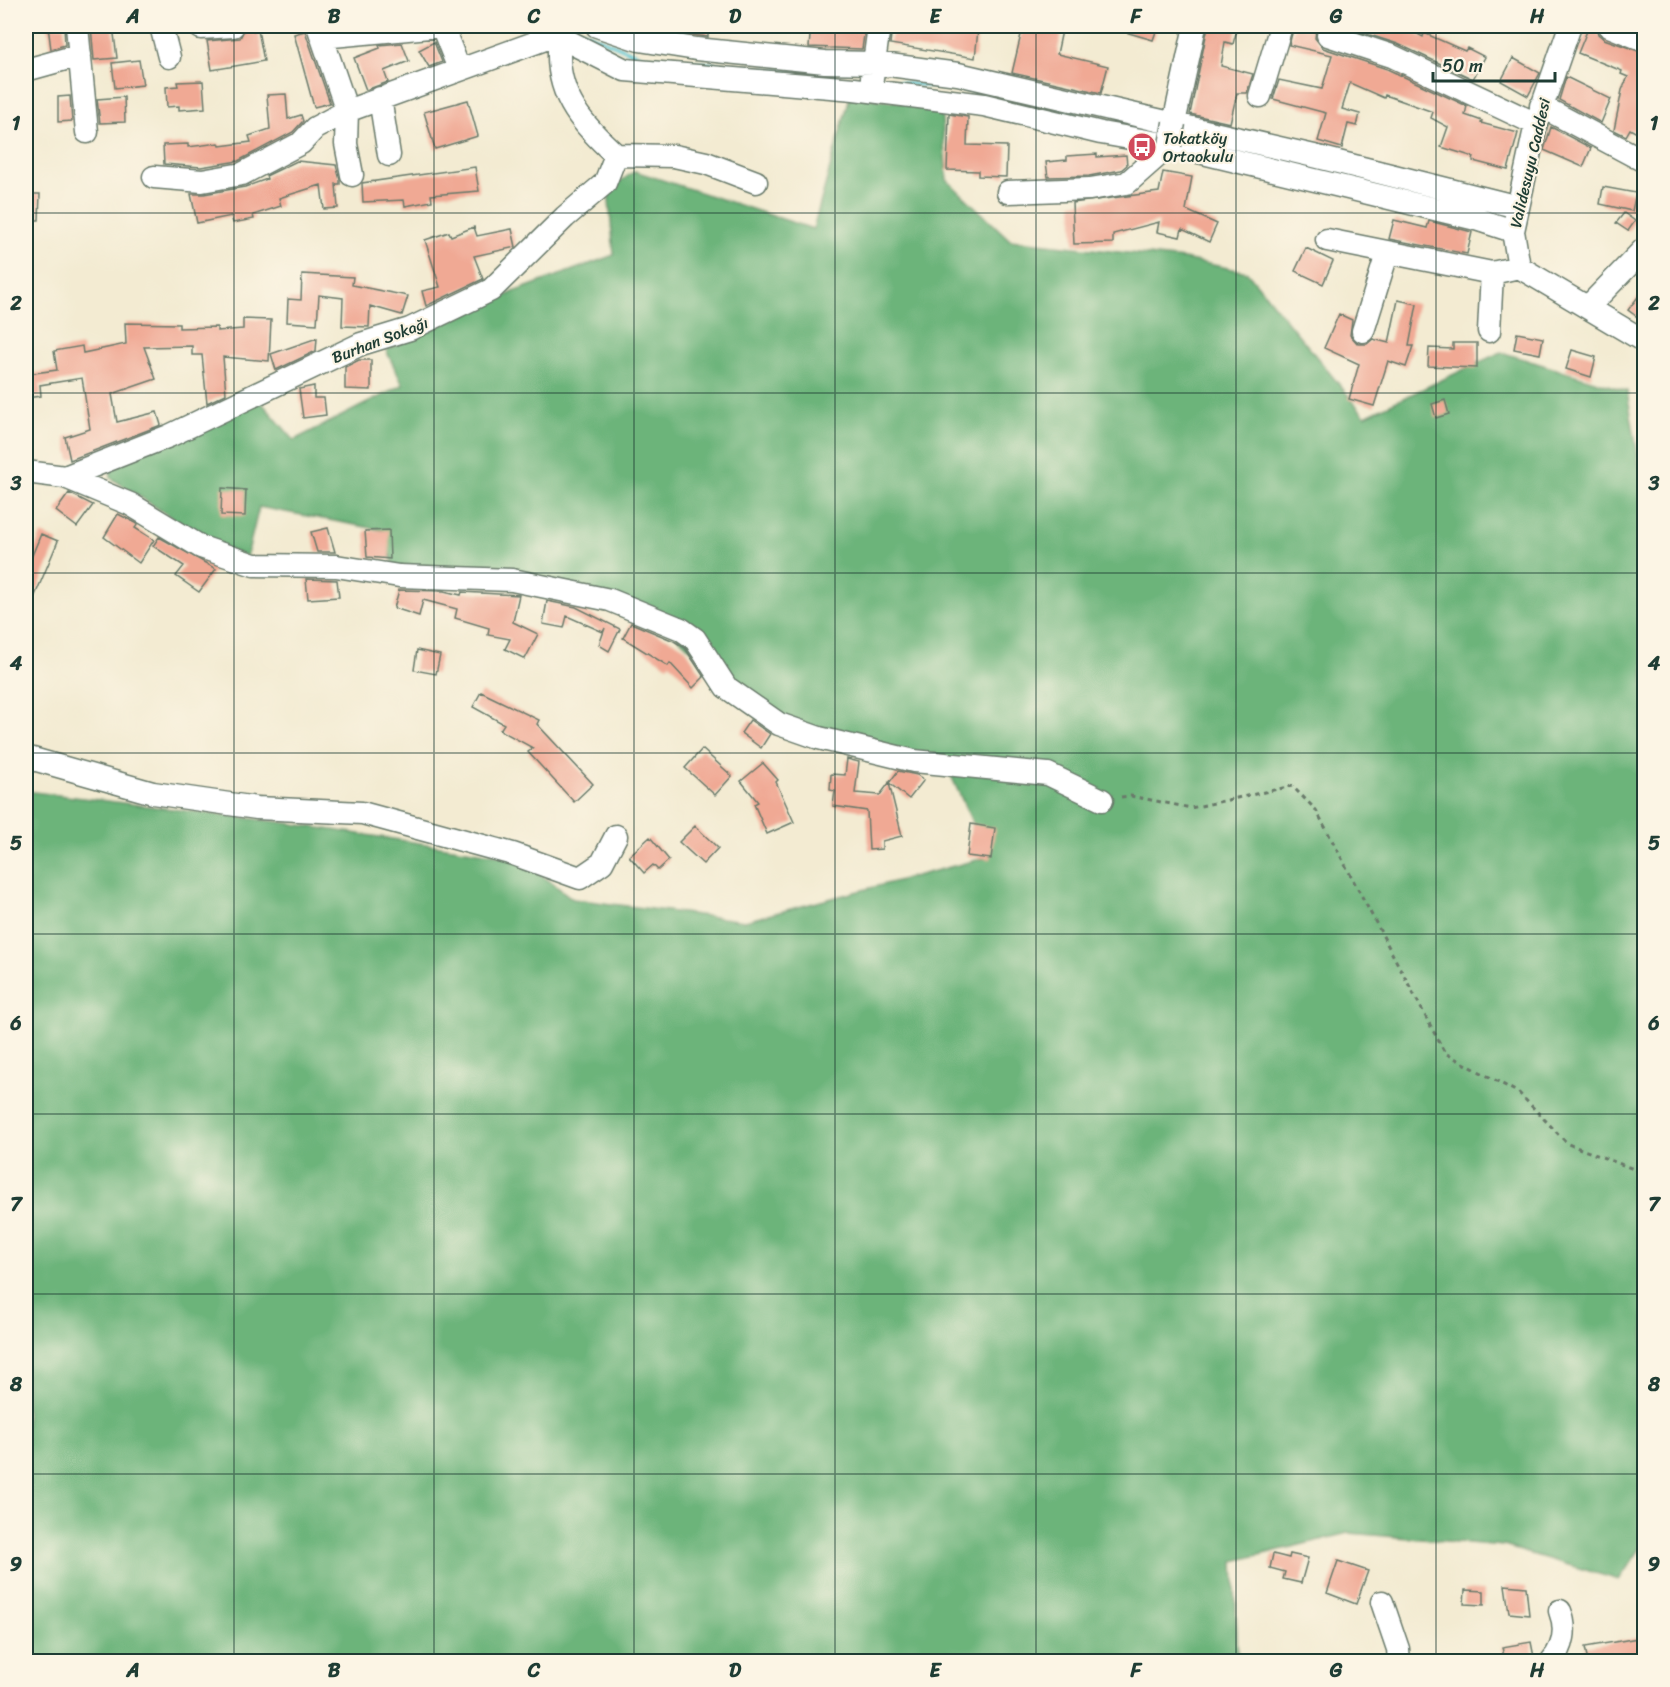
<svg xmlns="http://www.w3.org/2000/svg" width="1670" height="1687" font-family="Sriracha,sans-serif">
<style>
.forest{fill:#6cb47a;stroke:#467857;stroke-width:1.5}
.lines{fill:none;stroke-linecap:round;stroke-linejoin:round}
.stream{stroke:#5cc8d4;stroke-width:4.5}
.building{fill:#f0a994}
.minor-casing{stroke:#697a6b;stroke-width:25}
.path{stroke:#697a6b;stroke-width:3;stroke-dasharray:4.5 4.5;stroke-linecap:butt}
.minor{stroke:#fff;stroke-width:22}
.minor-bridge-casing{stroke:#697a6b;stroke-width:25;stroke-linecap:butt}
.minor-bridge{stroke:#fff;stroke-width:22}
.grid{fill:none;stroke:#1f3d34;stroke-width:1.5;stroke-opacity:0.55}
.labels{text-anchor:middle;dominant-baseline:central;stroke-width:4.5;stroke-linejoin:round;paint-order:stroke}
.poi-label{font-size:16px;fill:#1f3d34;stroke:#fcf5e5;text-anchor:start}
.street-label{font-size:16px;fill:#1f3d34;stroke:#fcf5e5}
.neatline{fill:none;stroke:#1f3d34;stroke-width:2}
.grid-label{font-size:20px;text-anchor:middle;font-weight:bold;fill:#1f3d34}
</style>
<rect width="100%" height="100%" fill="#fcf5e5"/>
<filter id="ink" filterUnits="userSpaceOnUse"><feTurbulence type="fractalNoise" baseFrequency=".0167" numOctaves="2"/><feDisplacementMap in="SourceGraphic" scale="12" xChannelSelector="R" yChannelSelector="G"/><feConvolveMatrix kernelMatrix="1 2 1 2 8 2 1 2 1" color-interpolation-filters="sRGB"/></filter>
<filter id="wash" filterUnits="userSpaceOnUse"><feTurbulence type="fractalNoise" baseFrequency=".008" numOctaves="4" result="noise"/><feDisplacementMap in="SourceGraphic" scale="24" xChannelSelector="R" yChannelSelector="G"/><feGaussianBlur stdDeviation="1.35" result="paint"/><feColorMatrix in="noise" values="0 0 0 0 0 0 0 0 0 0 0 0 0 0 0 0 0 1.4 0 .05"/><feComposite in="paint" operator="in"/></filter>
<g filter="url(#wash)">
<rect width="100%" height="100%" fill="#f3ebd2"/>
<!-- forest -->
<path class="forest" d="M850,96L941,107L947,180L1010,240L1184,259L1247,272L1365,416L1501,352L1627,391L1644,492V1543L1619,1580L1504,1546L1349,1533L1234,1561L1238,1661L26,1662V791L280,822L519,858L573,899L745,921L988,857L944,760L765,720L657,617L394,566L382,530L259,507L247,556L214,545L111,478L110,460L255,395L294,440L403,385L386,350L516,291L614,255L608,190L635,171L813,229Z"/>
<g class="lines">
<!-- stream -->
<path class="stream" d="M569,26L643,57L830,76
M883,81L969,90L1076,113"/>
</g>
<g id="blocks">
<!-- building -->
<path class="building" d="M48,26H64L65,45L51,49Z
M91,26H113L117,58L94,60Z
M246,26H254V31L258,30L264,61L212,70L207,41L240,38Z
M679,26H708V37L679,33Z
M811,26L865,28L862,49L809,47Z
M892,26L945,34L946,27L978,30L975,58L890,44Z
M1023,26H1063L1057,54L1108,66L1101,93L1012,73Z
M1116,26H1158L1153,40L1115,29Z
M1208,26H1238L1233,44L1225,42L1221,66L1253,74L1247,93H1237L1230,123L1190,114Z
M1294,26L1316,30L1315,38L1323,48L1387,69L1467,106L1465,115L1482,121L1481,123L1518,133L1508,170L1473,161L1474,157L1441,147L1448,127L1431,118L1433,112L1385,95L1384,98L1350,83L1342,109L1360,114L1357,126L1348,124L1342,148L1318,141L1326,113L1273,99L1279,80L1322,89L1332,55L1289,45Z
M1342,26H1389L1405,31L1406,28L1423,37L1424,33L1465,51L1467,48L1485,57L1473,79L1398,44Z
M1589,26L1596,27L1598,34L1604,39L1644,53V137L1630,129L1626,136L1614,130L1622,90L1628,77L1621,74L1622,71L1578,53Z
M305,31L330,103L314,107L294,34Z
M434,42L442,62L429,67L419,50Z
M402,43L409,61L384,71L388,82L366,90L354,58L380,48L379,45Z
M1513,58L1540,73L1528,96L1501,81Z
M139,60L143,85L115,88L112,63Z
M1566,77L1611,99L1601,123L1559,100Z
M203,81L205,108L179,110V106L167,107L166,87L178,86L177,82Z
M286,94L288,119L301,115L303,121L293,132L238,161L201,167L164,164L163,145L188,144V147L219,143L220,146L251,142L249,136L270,129L267,95Z
M70,96L72,121L58,122V97Z
M124,97L125,122L100,123L97,99Z
M468,100L478,136L435,149L424,112Z
M949,114L968,117L967,145L1007,146L1006,177L978,176V171L947,170Z
M1551,127L1591,148L1583,167L1544,150Z
M1097,154V157L1126,155L1127,165L1121,170L1089,176L1048,177L1046,162L1067,160V156Z
M297,161L336,165L340,180V184H336L338,208L324,209L321,185L279,198L281,206L253,215L254,219L233,223L231,216L197,223L191,194H204L245,187L267,179L266,176Z
M475,167L479,191L431,195L432,201L405,206L404,200L363,202L362,183Z
M1163,172L1192,177L1186,210L1217,224L1209,242L1182,229L1180,237L1157,232L1159,222L1113,234V243L1074,244L1072,203L1159,192Z
M1603,187L1636,193L1632,211L1600,204Z
M26,194H40L39,220H26Z
M1624,213L1635,221L1628,231L1616,223Z
M1394,220L1427,228L1429,221L1472,232L1467,254L1389,239Z
M474,227L477,236L512,229L516,247L474,256L483,279L426,306L422,291L440,287L425,240L449,232L451,236Z
M1306,248L1333,261L1323,284L1295,271Z
M302,274L353,277L352,285L408,296L402,315L370,306L369,327L342,326L343,298L319,295L317,324L287,322L288,299L301,300Z
M1644,289V322L1628,310Z
M1398,300L1417,304L1409,346H1413L1406,367L1388,361L1374,406L1349,399L1359,364L1324,348L1339,314L1352,320L1350,335L1358,344H1367L1373,339L1389,343Z
M243,319L271,320L269,361L223,357L226,394L207,403L202,355H192V346L144,347L156,379L112,394L117,422L157,412L161,425L70,460L65,437L90,429L82,378L40,385L41,396L26,398V374L57,370L54,351L82,346L83,353L126,344L125,323L179,324V328L217,327V331L243,329Z
M1517,333L1543,338L1540,354L1514,349Z
M317,338L316,351L276,370L271,354Z
M1453,343H1477V368L1428,366L1429,348L1453,349Z
M1572,350L1596,357L1591,377L1566,369Z
M359,360H371V390L345,389V367Z
M314,386V398H324L326,415L303,418L299,389Z
M1445,400L1449,414L1436,418L1432,404Z
M222,488L246,490L245,516L221,515Z
M69,493L93,505L77,527L56,511Z
M118,514L138,524L135,528L154,540L139,563L104,537Z
M328,528L335,552H317L311,532Z
M389,530L390,559L367,557L365,531Z
M41,534L58,541L26,617V570Z
M159,537L216,569L199,592L176,576L184,566L153,546Z
M306,579L337,580L339,597L308,599Z
M399,590L444,591L461,595L462,592L519,595L513,622L538,634L525,659L505,649L510,639L488,635L489,628L455,618L457,609L423,600L419,616L394,608Z
M547,601L576,607L620,629L609,651L599,645L605,628L603,632L567,616L564,628L543,624Z
M631,623L674,641L685,648L704,677L693,688L670,663L668,666L623,638Z
M417,650L440,655L436,674L414,670Z
M481,692L539,720L537,724L593,784L574,802L528,752L533,748L500,730L504,724L473,707Z
M750,720L770,734L761,748L741,733Z
M702,749L732,776L715,795L685,768Z
M847,759L859,762L855,793L880,795L898,771L917,775L924,780L909,799L889,783L902,836L882,841V849L869,850L867,811L833,806L835,791L830,790L831,774L845,775Z
M763,763L778,780L776,782L794,822L767,834L754,804L758,802L741,781Z
M971,824L995,828L991,859L967,856Z
M695,826L718,848L703,864L679,842Z
M650,837L669,860L658,870L653,865L644,873L629,856Z
M1273,1554L1289,1558L1290,1554L1308,1558L1301,1583L1283,1579L1285,1572L1270,1568Z
M1338,1561L1368,1571L1356,1604L1327,1593Z
M1505,1585L1526,1587L1529,1615L1509,1613Z
M1465,1590L1484,1591V1605L1464,1604Z
M1644,1637V1658L1623,1662H1588L1585,1647Z
M1531,1642L1535,1662H1505L1502,1647Z"/>
</g>
</g>
<g filter="url(#ink)">
<use href="#blocks" fill-opacity="0" stroke="#697a6b" stroke-width="1.5"/>
<g class="lines">
<!-- minor casing -->
<g class="minor-casing">
<path id="minor" d="M77,26L87,132
M161,26L169,57
M318,26L347,111L346,144L352,175
M442,26L459,69
M538,26L625,70L854,89L984,105L1101,133L1170,145L1476,219L1513,231
M563,26C559,35 559,43 559,53C558,98 584,126 616,155L674,156L706,163L756,182
M597,26L639,40L696,49L825,62L874,63L958,74L1314,156L1518,207
M1570,26L1536,124L1513,231L1519,267L1644,341
M1609,26L1644,40
M201,28L233,26
M1328,35L1392,56L1536,124
M322,37L440,26
M26,70L80,55
M872,78L879,26
M1260,96L1281,26
M380,98L389,155
M1541,106L1644,161
M1174,123L1195,26
M154,177L202,181L242,174L301,143L315,128L347,111L559,34
M1008,192L1090,189L1127,183L1170,145
M1327,240L1492,273L1519,267
M1588,307L1644,249
M1363,331L1387,254
M1489,331L1492,273
M26,472L65,477L130,504L201,547L254,565L336,566L399,576L512,580L610,600L681,629L695,639L726,687L779,724L819,738L914,761L1048,774L1102,800
M65,477L169,436L361,344L410,329L491,290L565,217L605,183L616,155
M26,757L153,793L257,808L362,813L513,854L580,878L602,863L616,836
M1382,1602L1398,1649L1399,1662
M1551,1662C1564,1647 1567,1629 1560,1611"/>
</g>
<!-- path -->
<path class="path" d="M1121,797L1131,796L1191,808L1292,786L1316,810L1445,1053L1519,1093L1568,1144L1644,1173"/>
<!-- minor -->
<use href="#minor" class="minor"/>
<!-- minor-bridge casing -->
<g class="minor-bridge-casing">
<path id="minor-bridge" d="M1170,145L1174,123"/>
</g>
<!-- minor-bridge -->
<use href="#minor-bridge" class="minor-bridge"/>
</g>
</g>
<!-- grid -->
<path class="grid" d="M234,26V1662M434,26V1662M634,26V1662M835,26V1662M1036,26V1662M1236,26V1662M1436,26V1662M26,213H1644M26,393H1644M26,573H1644M26,753H1644M26,934H1644M26,1114H1644M26,1294H1644M26,1474H1644"/>
<!-- icons -->
<defs>
<g id="bus-disc" transform="scale(1.5)"><circle r="9.5" fill="#d1495b" stroke="#fcf5e5"/><path d="M-5-6H5V4H4V6H2V4H-2V6H-4V4H-5ZM-3.5-4V0h7V-4ZM-3.5 1.2v1.5H-2V1.2ZM2 1.2v1.5H3.5V1.2Z" fill="#fff"/></g>
</defs>
<g fill-rule="evenodd">
<use href="#bus-disc" x="1142" y="147"/>
</g>
<g class="labels">
<!-- poi labels -->
<g class="poi-label">
<text x="1163" y="138">Tokatköy<tspan x="1163" dy="18">Ortaokulu</tspan></text>
</g>
<!-- street labels -->
<g class="street-label">
<text transform="translate(1530 163) rotate(-77)">Validesuyu Caddesi</text>
<text transform="translate(380 340) rotate(-21)">Burhan Sokağı</text>
</g>
</g>
<!-- margin -->
<rect width="1670" height="1687" fill="none" stroke="#fcf5e5" stroke-width="66"/>
<!-- scale -->
<path d="M1433 72v9h122v-9" fill="none" stroke="#1f3d34" stroke-width="3"/>
<text x="1442" y="72" font-size="18" fill="#1f3d34" stroke="#fcf5e5" stroke-width="4.5" paint-order="stroke">50 m</text>
<rect x="33" y="33" width="1604" height="1621" class="neatline"/>
<g class="grid-label">
<text x="133" y="23">A</text>
<text x="334" y="23">B</text>
<text x="534" y="23">C</text>
<text x="735" y="23">D</text>
<text x="935" y="23">E</text>
<text x="1136" y="23">F</text>
<text x="1336" y="23">G</text>
<text x="1537" y="23">H</text>
<text x="16" y="130">1</text>
<text x="1654" y="130">1</text>
<text x="16" y="310">2</text>
<text x="1654" y="310">2</text>
<text x="16" y="490">3</text>
<text x="1654" y="490">3</text>
<text x="16" y="670">4</text>
<text x="1654" y="670">4</text>
<text x="16" y="850">5</text>
<text x="1654" y="850">5</text>
<text x="16" y="1030">6</text>
<text x="1654" y="1030">6</text>
<text x="16" y="1211">7</text>
<text x="1654" y="1211">7</text>
<text x="16" y="1391">8</text>
<text x="1654" y="1391">8</text>
<text x="16" y="1571">9</text>
<text x="1654" y="1571">9</text>
<text x="133" y="1677">A</text>
<text x="334" y="1677">B</text>
<text x="534" y="1677">C</text>
<text x="735" y="1677">D</text>
<text x="935" y="1677">E</text>
<text x="1136" y="1677">F</text>
<text x="1336" y="1677">G</text>
<text x="1537" y="1677">H</text>
</g>
</svg>
